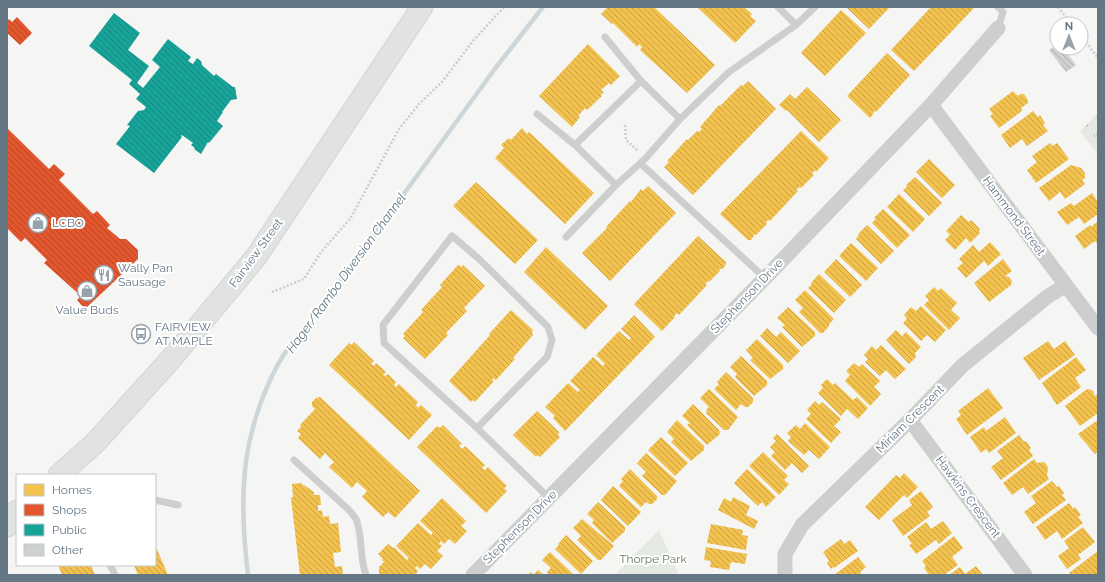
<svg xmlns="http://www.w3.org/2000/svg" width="1105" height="582" font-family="Raleway,sans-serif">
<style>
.grass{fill:url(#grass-tufts)}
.park{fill:#e4e9e2}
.homes{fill:url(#homes-back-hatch)}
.shops{fill:url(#shops-back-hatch)}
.public{fill:url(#public-back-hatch)}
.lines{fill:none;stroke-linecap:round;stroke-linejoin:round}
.stream{stroke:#ced6d9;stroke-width:4.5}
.building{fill:url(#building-back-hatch)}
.secondary-casing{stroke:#d2d4d4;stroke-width:23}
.path{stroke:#cbcccc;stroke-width:2.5;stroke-dasharray:2 2;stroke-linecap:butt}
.service{stroke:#cdcfcf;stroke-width:7}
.minor{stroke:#cdcfcf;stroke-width:15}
.secondary{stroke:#e1e2e2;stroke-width:21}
.labels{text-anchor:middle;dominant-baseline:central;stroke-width:4;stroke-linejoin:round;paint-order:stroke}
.street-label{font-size:12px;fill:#657685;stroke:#fff}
.poi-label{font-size:12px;fill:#657685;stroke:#fff;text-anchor:start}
.park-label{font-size:12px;fill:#687c64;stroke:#fff}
.water-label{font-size:13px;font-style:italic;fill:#617781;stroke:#fff}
</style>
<defs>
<pattern id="grass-tufts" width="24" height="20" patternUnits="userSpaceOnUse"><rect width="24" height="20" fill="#e4e9e2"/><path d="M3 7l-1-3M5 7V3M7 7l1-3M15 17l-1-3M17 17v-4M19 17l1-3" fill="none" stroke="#bcc1bd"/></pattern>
<pattern id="homes-back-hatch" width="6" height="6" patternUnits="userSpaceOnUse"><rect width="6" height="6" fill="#f2c14e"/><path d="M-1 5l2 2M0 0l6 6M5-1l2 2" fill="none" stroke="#c8a146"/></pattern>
<pattern id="shops-back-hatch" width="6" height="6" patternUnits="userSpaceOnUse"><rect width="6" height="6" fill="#e4572e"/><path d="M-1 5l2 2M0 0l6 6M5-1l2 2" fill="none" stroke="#b24a2c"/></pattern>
<pattern id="public-back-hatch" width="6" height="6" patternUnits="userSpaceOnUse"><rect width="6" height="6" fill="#17a398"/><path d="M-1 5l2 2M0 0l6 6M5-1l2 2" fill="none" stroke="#188982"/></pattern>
<pattern id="building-back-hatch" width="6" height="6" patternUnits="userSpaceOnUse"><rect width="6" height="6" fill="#cfd1d1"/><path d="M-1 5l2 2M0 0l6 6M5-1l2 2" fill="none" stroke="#acaeaf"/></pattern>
</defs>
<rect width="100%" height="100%" fill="#f5f6f4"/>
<!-- grass -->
<path class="grass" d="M1098,114V155L1080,131Z"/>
<!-- park -->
<path class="park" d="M659,530L679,575H615Z"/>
<!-- homes -->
<path class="homes" d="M608,7H654L715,65L687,93L640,50L642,47L639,44L637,47L613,23L612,24L601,14Z
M697,7H744L752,14L750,16L756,21L735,43Z
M846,7H890L869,29Z
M931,7H973L974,8L914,71L891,50Z
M841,10L866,33L825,76L801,53Z
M588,44L620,76L611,85L609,83L601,90L604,92L601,95L602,96L587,110L585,108L578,116L580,117L572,127L539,96Z
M887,53L910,75L876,112L874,111L873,112L874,113L870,118L847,96Z
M748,81L776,109L693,195L664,167L669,162L667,161L687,139L688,140L697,131L699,132L702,129L700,127L719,105L720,106L741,85L743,86Z
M807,87L841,120L819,142L787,110L786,111L779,105L790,94L795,99Z
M1013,91L1018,96L1021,94H1024L1028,100V103L1021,108L1022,111L999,128L990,116L993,114L989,109Z
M1033,111L1038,117L1040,115L1045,123L1043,125L1048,131L1027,146L1022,139L1010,148L1001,135Z
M522,128L527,134L529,132L594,193L565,224L495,158L504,148L501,145L509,138L511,140Z
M801,131L829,158L816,172L815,170L812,173L814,175L801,188L799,187L796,190L798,191L770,221L768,220L766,222L767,224L756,235L755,234L751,240H748L720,214Z
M1050,143L1052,146L1057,143L1069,159L1036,183L1027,170L1037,162L1032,156Z
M929,159L955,185L942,198L916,172Z
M1071,165L1081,168L1085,173V178L1082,180L1085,184L1065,199L1060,192L1049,201L1039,188Z
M915,177L942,203L929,216L903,190L907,187L906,185Z
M476,182L538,240L515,264L453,206Z
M648,186L676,213L610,281L582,253L607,228L606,227L630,201L631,202L641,189L643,191Z
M1092,193L1098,202V214L1084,224L1079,217L1067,225L1057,212L1071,203L1074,206Z
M899,194L925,219L913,232L887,207Z
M883,209L910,235L897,248L872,223L876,219L874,218Z
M961,215L969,222L971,220L980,229L979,231L980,233L970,243L966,238L955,250L945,240L950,235L946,231Z
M1098,221V245L1095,241L1084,249L1075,236L1090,225L1091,227Z
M867,225L894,251L881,264L856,239L859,235L858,234Z
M698,236L726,262L725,266L722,269H719L720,271L709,282L708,281L705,284L707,285L679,315L677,313L674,316L675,317L662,331L634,304Z
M990,242L1001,254L988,266L984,261L966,278L957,268L963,263L959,259L973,245L979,252Z
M851,243L878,268L866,281L839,256Z
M546,247L608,306L585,330L524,272Z
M836,259L862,285L850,297L824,272Z
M1003,259L1012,271L1005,276L1009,277L1012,281L1011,285L989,302L974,283Z
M458,265L461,267L463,265L485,286L464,308L467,311L446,333L448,335L425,359L403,338L405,336L403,334L423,312L421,310L442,287L440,285Z
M819,274L846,300L834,313L808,288L812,284L811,283Z
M934,287L938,291L941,288L957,303L951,310L960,318L949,330L924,305L929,300L925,296Z
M805,290L834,319L829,324V326L823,333H820L799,312L803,308L795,300Z
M921,306L946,330L935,342L927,335L921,341L903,323L907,319L904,315L911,307L916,311Z
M788,307L815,332V336L802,347L782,327L785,325L777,318Z
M511,310L533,330L532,333L533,335L513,358L515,359L496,380L493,378L492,380L494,381L475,402L473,400L471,402L449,381L490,335L489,334Z
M634,315L655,337L565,431L553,418L555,416L545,407L568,383L578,392L580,390L570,381L593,357L603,366L605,364L596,355L619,331L629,340L631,338L621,329Z
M767,328L776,337L781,332L800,351L788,363L760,336Z
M896,330L902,336L906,332L921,347L915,353L916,357L909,364L886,340Z
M757,339L783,365V369L770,379L750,360L753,358L746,350Z
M1048,341L1054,349L1065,341L1075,355L1039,380L1023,358Z
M354,342L374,361L371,364L374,366L376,363L386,372L383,375L385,376L388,374L396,382L394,385L396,387L399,384L418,402L416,405L418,408L421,405L432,415L409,440L329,365L349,343L351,345Z
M881,345L906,369L895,379L886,370L880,376L865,362L868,359L864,355L872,346L876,350Z
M741,356L767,381V385L754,396L735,377L737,374L730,367Z
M1076,357L1086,370L1075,378L1081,387L1057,405L1042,383Z
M854,363L859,367L862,364L880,381L874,387L881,394L870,406L845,381L850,375L846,371Z
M726,372L753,398V402L748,407H745L741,404L736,410L714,389L719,384L717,382Z
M827,379L833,385L835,383L853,400L857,397L868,408L858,419L847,409L841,416L818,393L823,388L821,385Z
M988,388L1003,408L967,435L956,419L961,415L958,411Z
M709,389L738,417L728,430H724L706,413L707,412L706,410L709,407L700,398Z
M1087,389L1092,390L1094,393V396L1098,394V413L1080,426L1065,406Z
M320,397L420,491L395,518L388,512L383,517L362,497L367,491L357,482L352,488L329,467L334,462L325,453L320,459L298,438L301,434L297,431L301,427L300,425L315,409L312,406V402L316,398Z
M815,401L819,405L822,402L841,419L834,426L841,432L831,443L806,419L811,414L807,410Z
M693,404L719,430L720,434L707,445L687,425L690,423L682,416Z
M537,411L559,432L558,435L560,437L540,457L538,455L536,457L513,435Z
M1005,417L1016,433L989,453L986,449L981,453L970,437L984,427L986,431Z
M677,420L704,446V450L691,461L671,442L674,439L667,432Z
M1098,420V452L1095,454L1078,434Z
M805,423L830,447L819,459L809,450L804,455L788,441L791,437L787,433L796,425L800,429Z
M443,425L462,444L459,446L462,449L465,446L485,465L482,468L485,470L488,467L507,486L504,488L507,491L486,513L417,447L437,426L440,428Z
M777,434L809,466L802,473L792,463L785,470L771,456L775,452L770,447L776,441L773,438Z
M1019,435L1024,442L1026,441L1031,448L1029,450L1033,456L1001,480L991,467L1003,458L997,451Z
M661,437L688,463L675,476L648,450Z
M763,452L788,476L784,480L789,484L779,495L749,466Z
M646,453L677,481L665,495H662L642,476L646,472L637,463Z
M1034,459L1037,463L1044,462L1048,467L1047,476L1049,479L1028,494L1023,487L1012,495L1003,483Z
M630,469L657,496V499L652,504H649L646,502L641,507L619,486L623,481L621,479Z
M747,469L776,497L766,507L762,502L758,506L734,483Z
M904,473L918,487L907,498L904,495L879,520L865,507L896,475L900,478Z
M1052,481L1057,487L1059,486L1064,493L1062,495L1066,500L1033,524L1024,512L1036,503L1031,496Z
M302,483V485H304L314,492V495H320L321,505H318V511L322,510L323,517L329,516L330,524L338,523L341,552L333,553L335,567L342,566L343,575H300L291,498L293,497L292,484Z
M613,486L641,512L628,526L601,500Z
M921,491L933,507L927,512L930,516L903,536L892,520L912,505L909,500Z
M733,497L750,506L746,515L758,521L754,529L718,510L724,498L731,502Z
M442,498L466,521L461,526L467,531L455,544L449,539L444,544L441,541L439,543L442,546L437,551L443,556L431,569L425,564L420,569L417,566L415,568L418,571L415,575H379V567L384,562L382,560L383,559L378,554L388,544L393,548L394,547L407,560L409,558L396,546L418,523L431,535L433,533L420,521Z
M598,502L625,527V531L612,543L592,523L594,520L587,514Z
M1069,503L1073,509L1075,507L1081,515L1078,517L1083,523L1062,539L1057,531L1045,540L1036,527Z
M582,519L614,546L601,560H598L577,540L581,536L573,528Z
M943,521L952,533L939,544L936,540L916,554L909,545L912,544L907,537L926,522L931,529Z
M711,524L743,530L742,535L748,536L746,550L707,543Z
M1083,527L1095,542L1078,555L1081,559L1067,569L1058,556L1069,548L1064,541Z
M566,535L593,561L581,574L555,549L559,545L558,544Z
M954,536L963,548L952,557L958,565L944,575H932L931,574L929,575L924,568L926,566L922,561Z
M841,539L844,544L850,540L858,551L834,568L833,567L831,569L827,563L829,561L823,552Z
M155,545L168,575H138L134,565H155Z
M706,547L747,554L745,564L731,562L729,570L710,567L711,561L704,560Z
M1098,551V575H1071L1069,573Z
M550,552L574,575H549L547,572L551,568L542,560Z
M858,557L866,567L860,572L862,575H834Z
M58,565H91L95,575H62Z
M976,566L983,575H949L960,567L965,574Z
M538,570L544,575H528L531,572L533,575Z"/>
<!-- shops -->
<path class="shops" d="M17,17L32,33L20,45L7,33V22L9,19L12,22Z
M7,128L49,169L54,164L65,174L59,180L93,214L97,211L110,225L107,228L120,239H126L138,250V259L85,309L77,300L81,296L44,263L47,260L25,238L21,242L7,228Z"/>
<!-- public -->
<path class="public" d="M114,13L140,33L128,50L149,66L137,83L143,88L160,67L152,60L168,39L191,57L188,61L193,64L197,58L201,61L202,65L214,76L216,74L233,87H235L237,99L231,100L222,112H223L217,121L223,126L209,143L208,142L201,154L194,149L195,148L191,145L193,143L182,135L181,136L182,137L154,173L116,144L130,126L127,125L138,111L144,110L146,107L136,99L140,94L129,84L132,80L89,46Z"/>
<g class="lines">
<!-- stream -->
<path class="stream" d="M248,575C239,500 240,439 275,370C285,350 300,333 315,316L494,70L543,7"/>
</g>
<!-- building -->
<path class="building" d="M1057,44V48H1063L1076,65L1066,72L1049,50Z"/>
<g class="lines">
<!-- secondary casing -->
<g class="secondary-casing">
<path id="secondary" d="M59,475L94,444L171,359L256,257L422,7
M7,526L17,511"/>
</g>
<!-- path -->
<path class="path" d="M1058,7L1072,24
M1081,36L1098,58
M625,125L626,140L638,151
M272,292L304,279L321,252L350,219L399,129L420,103L442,82L473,41L504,7"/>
<!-- service -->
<path class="service" d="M778,7L796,25
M998,7L1003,12L998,28
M605,37L641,81L680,119
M537,114L575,145L616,185
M575,145L641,81
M640,163L765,278
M566,237L616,185L645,159L680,119L729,72L796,25L815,7
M477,428L547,357L552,340L548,327L478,258L452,236L383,325L384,343L477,428L549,498
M294,460L348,509C351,512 354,516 356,519C363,536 359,557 366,575
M155,500L178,505
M110,565L115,575"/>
<!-- minor -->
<path class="minor" d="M931,105L1098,328
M910,420L1025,575
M473,575L765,278L931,105L998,28
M785,575V554L802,525L910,420L963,365L1047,297L1066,285"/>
<!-- secondary -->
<use href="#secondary" class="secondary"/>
</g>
<!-- icons -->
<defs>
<g id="shop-ring" transform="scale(1)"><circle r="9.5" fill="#fff" stroke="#97a3ac" stroke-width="1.5"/><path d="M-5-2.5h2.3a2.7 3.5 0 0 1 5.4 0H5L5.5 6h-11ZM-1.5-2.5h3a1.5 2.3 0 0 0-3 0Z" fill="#97a3ac"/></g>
<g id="restaurant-ring" transform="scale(1)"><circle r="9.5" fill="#fff" stroke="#97a3ac" stroke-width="1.5"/><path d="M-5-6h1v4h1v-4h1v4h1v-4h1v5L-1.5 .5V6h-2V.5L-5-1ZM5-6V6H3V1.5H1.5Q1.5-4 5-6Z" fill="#97a3ac"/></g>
<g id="bus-ring" transform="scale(1)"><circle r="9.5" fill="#fff" stroke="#97a3ac" stroke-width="1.5"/><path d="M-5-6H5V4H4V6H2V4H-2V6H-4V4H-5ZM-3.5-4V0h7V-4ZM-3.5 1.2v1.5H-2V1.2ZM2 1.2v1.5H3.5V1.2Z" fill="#97a3ac"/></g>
</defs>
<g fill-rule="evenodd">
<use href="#shop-ring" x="38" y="223"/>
<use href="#restaurant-ring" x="104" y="275"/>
<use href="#shop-ring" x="87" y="291"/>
<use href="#bus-ring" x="141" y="334"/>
</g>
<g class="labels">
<!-- street labels -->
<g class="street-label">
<text transform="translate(1014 216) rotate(53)">Hammond Street</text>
<text transform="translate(256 253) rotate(-54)">Fairview Street</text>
<text transform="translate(747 296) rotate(-46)">Stephenson Drive</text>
<text transform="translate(910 419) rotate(-45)">Miriam Crescent</text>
<text transform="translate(968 497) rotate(53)">Hawkins Crescent</text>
<text transform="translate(520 527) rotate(-45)">Stephenson Drive</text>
</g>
<!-- poi labels -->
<g class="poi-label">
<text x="52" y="223">LCBO</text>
<text x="118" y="268">Wally Pan<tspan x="118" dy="14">Sausage</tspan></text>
<text x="87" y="310" text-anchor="middle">Value Buds</text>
<text x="155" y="327">FAIRVIEW<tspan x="155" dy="14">AT MAPLE</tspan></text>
</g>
<!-- park labels -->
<g class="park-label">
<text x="653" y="559">Thorpe Park</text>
</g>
<!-- water labels -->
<g class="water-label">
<text transform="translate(346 273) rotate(-54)">Hager/Rambo Diversion Channel</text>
</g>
</g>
<!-- border -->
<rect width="1105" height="582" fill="none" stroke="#657685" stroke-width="16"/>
<!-- legend -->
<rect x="16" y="474" width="140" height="92" fill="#ffffff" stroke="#c1c8ce"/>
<rect x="24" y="484" width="20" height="12" fill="#f2c14e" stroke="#c1c8ce"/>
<text x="52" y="494" font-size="12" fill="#657685">Homes</text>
<rect x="24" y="504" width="20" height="12" fill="#e4572e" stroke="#c1c8ce"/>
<text x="52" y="514" font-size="12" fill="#657685">Shops</text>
<rect x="24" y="524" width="20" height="12" fill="#17a398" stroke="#c1c8ce"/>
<text x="52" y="534" font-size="12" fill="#657685">Public</text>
<rect x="24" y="544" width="20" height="12" fill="#cfd1d1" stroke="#c1c8ce"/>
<text x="52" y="554" font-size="12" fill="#657685">Other</text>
<!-- north arrow -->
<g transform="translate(1069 36)"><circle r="19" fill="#ffffff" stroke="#c1c8ce"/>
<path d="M0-3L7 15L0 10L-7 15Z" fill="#97a3ac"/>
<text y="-6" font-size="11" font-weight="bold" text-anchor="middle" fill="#657685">N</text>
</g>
</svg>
